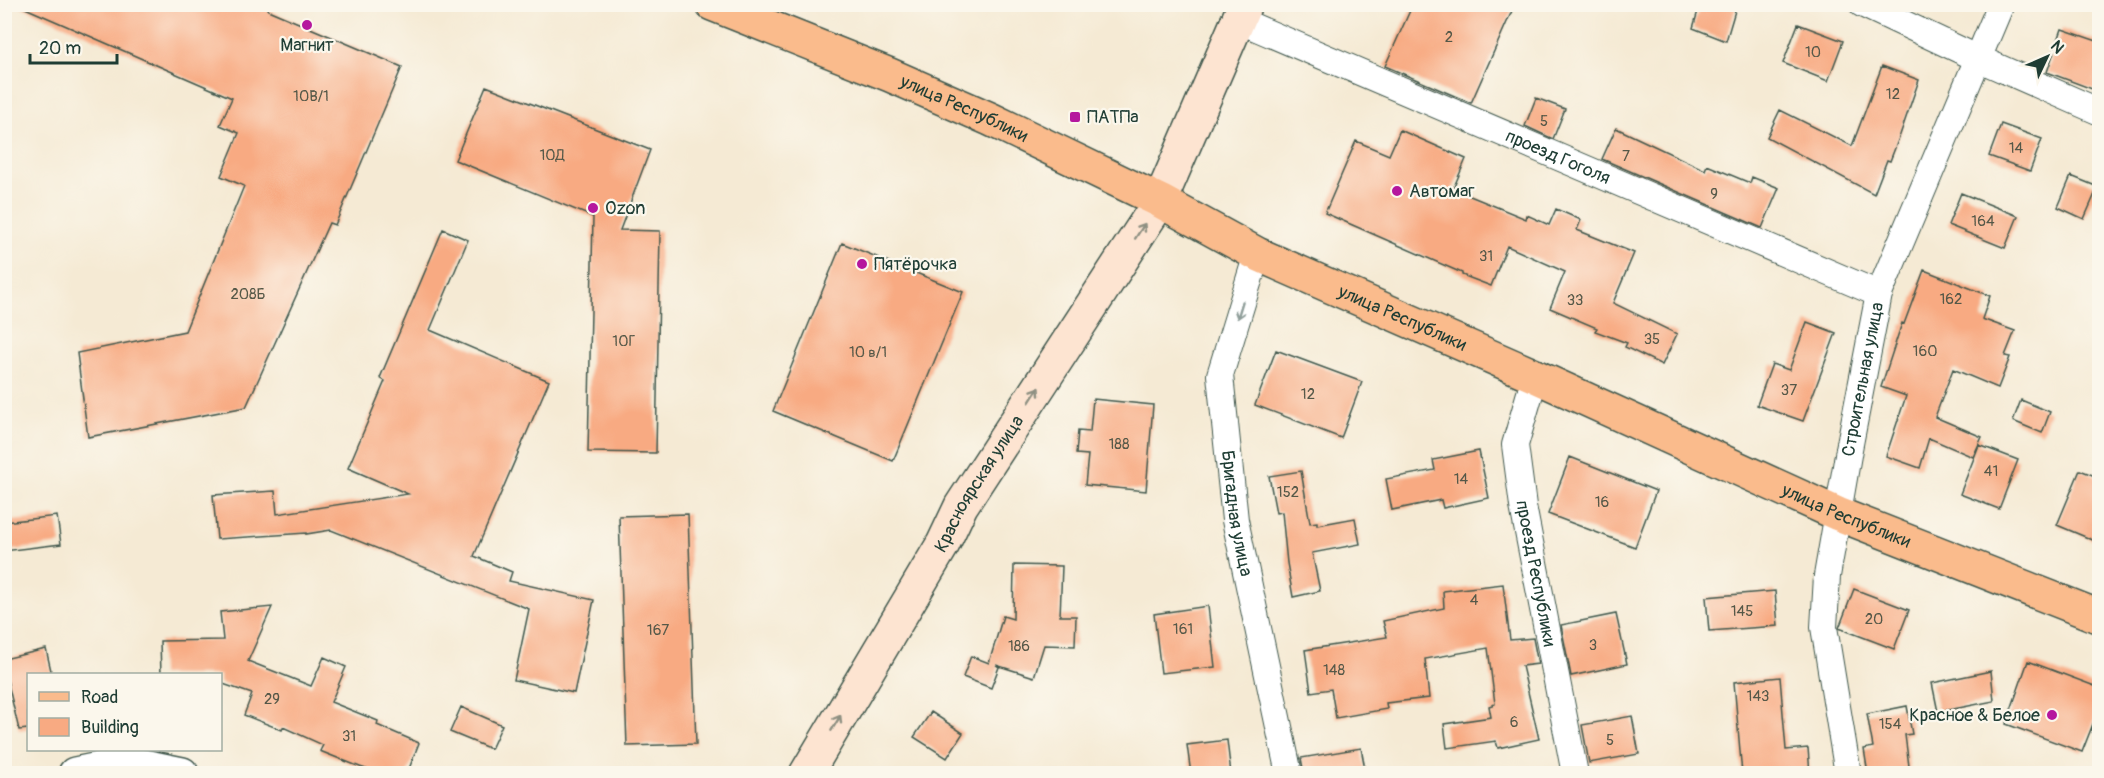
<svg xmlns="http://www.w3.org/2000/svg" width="2104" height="778" font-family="Pangolin,sans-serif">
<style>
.building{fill:#f8aa82}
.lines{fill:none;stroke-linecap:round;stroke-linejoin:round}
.minor-casing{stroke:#3f574c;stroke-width:28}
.tertiary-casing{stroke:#3f574c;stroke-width:36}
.secondary-casing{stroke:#3f574c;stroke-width:36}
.primary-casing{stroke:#3f574c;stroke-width:36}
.minor{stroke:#fff;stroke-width:26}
.tertiary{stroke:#fff;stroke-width:33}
.secondary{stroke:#fde4d1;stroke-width:33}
.primary{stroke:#fabb8c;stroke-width:33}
.oneway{stroke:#8e9082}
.oneway2{stroke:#8f9e9a}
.poi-dot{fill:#b5179e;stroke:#fbf7ec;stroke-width:2}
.labels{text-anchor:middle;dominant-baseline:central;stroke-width:4.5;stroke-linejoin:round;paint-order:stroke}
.number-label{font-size:15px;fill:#555848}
.poi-label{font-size:18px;fill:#1f3d34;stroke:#fbf7ec;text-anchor:start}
.street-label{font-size:18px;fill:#1f3d34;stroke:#fbf7ec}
</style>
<rect width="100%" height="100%" fill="#fbf7ec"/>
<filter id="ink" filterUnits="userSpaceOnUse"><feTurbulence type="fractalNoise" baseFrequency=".0167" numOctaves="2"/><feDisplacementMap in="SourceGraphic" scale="12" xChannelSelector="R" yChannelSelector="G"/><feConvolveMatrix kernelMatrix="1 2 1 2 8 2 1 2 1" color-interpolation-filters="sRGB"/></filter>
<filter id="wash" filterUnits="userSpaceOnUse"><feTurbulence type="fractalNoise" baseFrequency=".008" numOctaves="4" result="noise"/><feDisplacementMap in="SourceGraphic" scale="24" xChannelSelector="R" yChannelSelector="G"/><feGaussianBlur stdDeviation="1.35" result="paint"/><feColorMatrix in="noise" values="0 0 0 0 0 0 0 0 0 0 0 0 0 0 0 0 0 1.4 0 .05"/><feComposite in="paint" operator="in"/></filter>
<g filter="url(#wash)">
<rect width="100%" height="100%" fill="#f5ead4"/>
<g id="blocks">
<!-- building -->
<path class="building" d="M16,4H270L268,10L402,67L335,225L329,223L246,407L88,437L77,353L185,331L244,186L221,176L239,133L220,125L232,98Z
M1413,4H1515L1471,103L1385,66Z
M1700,4H1737L1726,41L1693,28Z
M1798,24L1843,41L1828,81L1783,63Z
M2062,29L2100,42V92L2047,72Z
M1882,66L1919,80L1900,135L1890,161L1887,160L1874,194L1767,137L1780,110L1852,146Z
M486,86L650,150L620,230L660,231L656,453L588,452L593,217L455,160Z
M1536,98L1565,109L1553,139L1525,126Z
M2001,124L2042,139L2030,171L1989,156Z
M1616,128L1705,170L1707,165L1750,183L1752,177L1779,188L1762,228L1602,159Z
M1400,130L1466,159L1453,189L1526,219L1527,215L1549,225L1556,209L1581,220L1577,230L1634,253L1613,303L1677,334L1662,365L1625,347L1627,343L1595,331L1597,328L1550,308L1565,272L1507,246L1491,286L1462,275V273L1325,213L1356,141L1389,155Z
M2071,176L2098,187L2084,219L2058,207Z
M1961,193L2018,216L2005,248L1948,225Z
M443,229L468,240L430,330L549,381L474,556L512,572L509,581L594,600L574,693L514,680L529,609L331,530L306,534V533L217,539L213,495L275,491L277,514L408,494L348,468L385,381L380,378Z
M842,243L963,292L893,461L773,411Z
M1924,270L1990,296L1982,319L2015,331L2005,356L2010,357L1998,388L1953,369L1935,417L1982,437L1973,457L1929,438L1920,468L1886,456L1906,396L1881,387L1902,323L1904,324Z
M1807,322L1836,333L1803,421L1757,405L1772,364L1789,370Z
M1276,350L1362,382L1341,438L1255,405Z
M1093,399L1153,405L1146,491L1085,485L1088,455L1076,454L1078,431L1090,432Z
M2021,400L2050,412L2042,433L2013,421Z
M1979,445L2018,460L1999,509L1960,494Z
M1479,451L1489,498L1443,508L1441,500L1392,510L1386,479L1435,470L1433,460Z
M1570,457L1656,491L1635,547L1548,514Z
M2080,470L2100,478V543L2057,525Z
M1301,471L1310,523L1317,522V525L1355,518L1360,544L1312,553L1320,591L1293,597L1287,563L1282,512L1276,513L1269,476Z
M688,514L696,744L627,746L619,516Z
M57,516L61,544L4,551V522Z
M1014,565L1062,566L1060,616H1076L1075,646L1044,645L1034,677L996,665L999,667L991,688L963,677L971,656L989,663L1003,616L1013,619Z
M1503,584L1510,640L1533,638L1538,664L1522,666L1539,739L1498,748L1496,741L1447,748L1444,724L1491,717L1489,706L1495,704L1488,648L1425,659L1429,698L1386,703L1387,709L1336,718L1331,689L1311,692L1305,650L1387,637L1383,621L1444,608L1443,591Z
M1854,589L1909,610L1894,649L1839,628Z
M1775,591L1778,626L1709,631L1706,597Z
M1208,606L1215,667L1161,673L1154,614Z
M272,607L248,661L311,686L324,657L346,667L331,702L378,721L377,725L419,743L407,774H380L360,767L320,751L323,745L283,727L282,730L244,715L252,694L220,683V675H161L160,641L223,640L220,612Z
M1616,614L1627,664L1571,676L1561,625Z
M46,649L52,675H28V729L19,730L6,675H4V659Z
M2028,661L2100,688V706L2082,752L2006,724Z
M1991,671L1994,701L1938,712L1932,683Z
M1780,677L1786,750L1808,748L1810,774H1742L1734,682Z
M1907,706L1912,734L1905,735L1910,774H1868L1864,749L1873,747L1867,714Z
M461,707L502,725L491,749L450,732Z
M931,712L963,733L947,758L914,737Z
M1632,716L1639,754L1589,763L1582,725Z
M1227,740L1231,774H1191L1187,745Z
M1361,748L1366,774H1304L1301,758Z"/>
</g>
</g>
<g filter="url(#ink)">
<use href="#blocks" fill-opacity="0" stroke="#3f574c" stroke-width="1.5"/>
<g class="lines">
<!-- minor casing -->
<g class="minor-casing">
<g id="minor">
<path d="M1862,4L1977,58L2100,112"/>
<path id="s1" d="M1238,20L1879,294"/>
<path id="s2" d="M1257,254L1220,375L1235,520L1289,774"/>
<path id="s3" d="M1535,376L1515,445L1523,506L1575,774"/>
<path id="s4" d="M1848,774L1824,627L1827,576L1849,449L1879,294L2001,4"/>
</g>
</g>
<!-- tertiary casing -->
<g class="tertiary-casing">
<path id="tertiary" d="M75,774L128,763L182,774"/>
</g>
<!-- secondary casing -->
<g class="secondary-casing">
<g id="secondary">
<path id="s5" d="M806,774L943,544L961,506L1160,201L1245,4"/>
</g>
</g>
<!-- primary casing -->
<g class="primary-casing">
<g id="primary">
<path id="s6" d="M712,4L890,75L990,119L1160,201L1257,254L1535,376L1838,514L2100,617"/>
</g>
</g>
<!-- minor -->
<use href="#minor" class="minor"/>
<!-- tertiary -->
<use href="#tertiary" class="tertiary"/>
<!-- secondary -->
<use href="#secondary" class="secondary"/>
<!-- primary -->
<use href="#primary" class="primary"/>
</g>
<!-- one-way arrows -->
<defs><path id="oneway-shaft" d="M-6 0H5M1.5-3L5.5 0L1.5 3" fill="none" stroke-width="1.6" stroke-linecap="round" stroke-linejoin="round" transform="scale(1.5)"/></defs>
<g class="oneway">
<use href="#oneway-shaft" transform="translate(1140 231) rotate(-57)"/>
<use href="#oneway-shaft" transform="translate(1034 395) rotate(-57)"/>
<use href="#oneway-shaft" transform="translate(836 723) rotate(-59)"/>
</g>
<use class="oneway2" href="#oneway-shaft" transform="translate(1240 310) rotate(107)"/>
</g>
<!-- markers -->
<g class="poi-dot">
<circle cx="307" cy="25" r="6"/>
<rect x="1069" y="111" width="12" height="12" rx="3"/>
<circle cx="1397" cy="191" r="6"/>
<circle cx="593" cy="208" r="6"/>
<circle cx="862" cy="264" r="6"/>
<circle cx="2052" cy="715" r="6"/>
</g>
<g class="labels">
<!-- number labels -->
<g class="number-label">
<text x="1449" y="37">2</text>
<text x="1813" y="52">10</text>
<text x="1893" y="94">12</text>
<text x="311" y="96">10В/1</text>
<text x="1544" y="121">5</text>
<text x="2016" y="148">14</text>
<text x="552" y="155">10Д</text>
<text x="1626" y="156">7</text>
<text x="1714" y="194">9</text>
<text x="1983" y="221">164</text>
<text x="1486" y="256">31</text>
<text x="248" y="294">208Б</text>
<text x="1951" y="299">162</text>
<text x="1575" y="300">33</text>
<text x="1652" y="339">35</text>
<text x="624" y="341">10Г</text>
<text x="1925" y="351">160</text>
<text x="868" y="352">10 в/1</text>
<text x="1789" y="390">37</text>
<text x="1308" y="394">12</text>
<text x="1119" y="444">188</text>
<text x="1991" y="471">41</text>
<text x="1461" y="479">14</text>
<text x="1288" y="492">152</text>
<text x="1602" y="502">16</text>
<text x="1474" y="600">4</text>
<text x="1742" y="611">145</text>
<text x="1874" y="619">20</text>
<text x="1183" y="629">161</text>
<text x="658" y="630">167</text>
<text x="1593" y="645">3</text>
<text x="1019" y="646">186</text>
<text x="1334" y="670">148</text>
<text x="1758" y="696">143</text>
<text x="272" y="699">29</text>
<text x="1514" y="722">6</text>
<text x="1890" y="724">154</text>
<text x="349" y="736">31</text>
<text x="1610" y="740">5</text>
</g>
<!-- poi labels -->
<g class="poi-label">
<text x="307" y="45" text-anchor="middle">Магнит</text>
<text x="1087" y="117">ПАТПа</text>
<text x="1409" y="191">Автомаг</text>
<text x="605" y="208">Ozon</text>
<text x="874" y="264">Пятёрочка</text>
<text x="2040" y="715" text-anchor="end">Красное &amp; Белое</text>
</g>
<!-- street labels -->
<g class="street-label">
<text stroke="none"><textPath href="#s6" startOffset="273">улица Республики</textPath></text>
<text stroke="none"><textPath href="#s1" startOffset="348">проезд Гоголя</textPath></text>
<text stroke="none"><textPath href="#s6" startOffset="759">улица Республики</textPath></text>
<text stroke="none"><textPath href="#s4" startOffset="400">Строительная улица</textPath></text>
<text stroke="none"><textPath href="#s5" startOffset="338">Красноярская улица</textPath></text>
<text stroke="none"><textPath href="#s2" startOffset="266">Бригадная улица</textPath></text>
<text stroke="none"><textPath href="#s6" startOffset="1245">улица Республики</textPath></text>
<text stroke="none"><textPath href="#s3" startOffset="202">проезд Республики</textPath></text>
</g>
</g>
<!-- margin -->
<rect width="2104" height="778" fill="none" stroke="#fbf7ec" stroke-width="24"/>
<!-- legend -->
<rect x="27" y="673" width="195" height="78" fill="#fbf7ec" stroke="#a3ada2" stroke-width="1.5"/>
<rect x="39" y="692" width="30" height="9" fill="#fabb8c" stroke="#a3ada2" stroke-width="1.5"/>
<text x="81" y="703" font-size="18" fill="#1f3d34">Road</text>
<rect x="39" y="718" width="30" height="18" fill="#f8aa82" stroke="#a3ada2" stroke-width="1.5"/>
<text x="81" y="733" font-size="18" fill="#1f3d34">Building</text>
<!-- north arrow -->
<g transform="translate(2047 57) rotate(46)" stroke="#fbf7ec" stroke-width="4.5" paint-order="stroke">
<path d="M0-4.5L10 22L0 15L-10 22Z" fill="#1f3d34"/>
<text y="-9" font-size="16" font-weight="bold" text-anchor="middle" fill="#1f3d34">N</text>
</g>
<!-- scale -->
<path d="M30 54v9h87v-9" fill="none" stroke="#1f3d34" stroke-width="3"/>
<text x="39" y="54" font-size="18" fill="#1f3d34" stroke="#fbf7ec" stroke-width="4.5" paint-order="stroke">20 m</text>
</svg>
